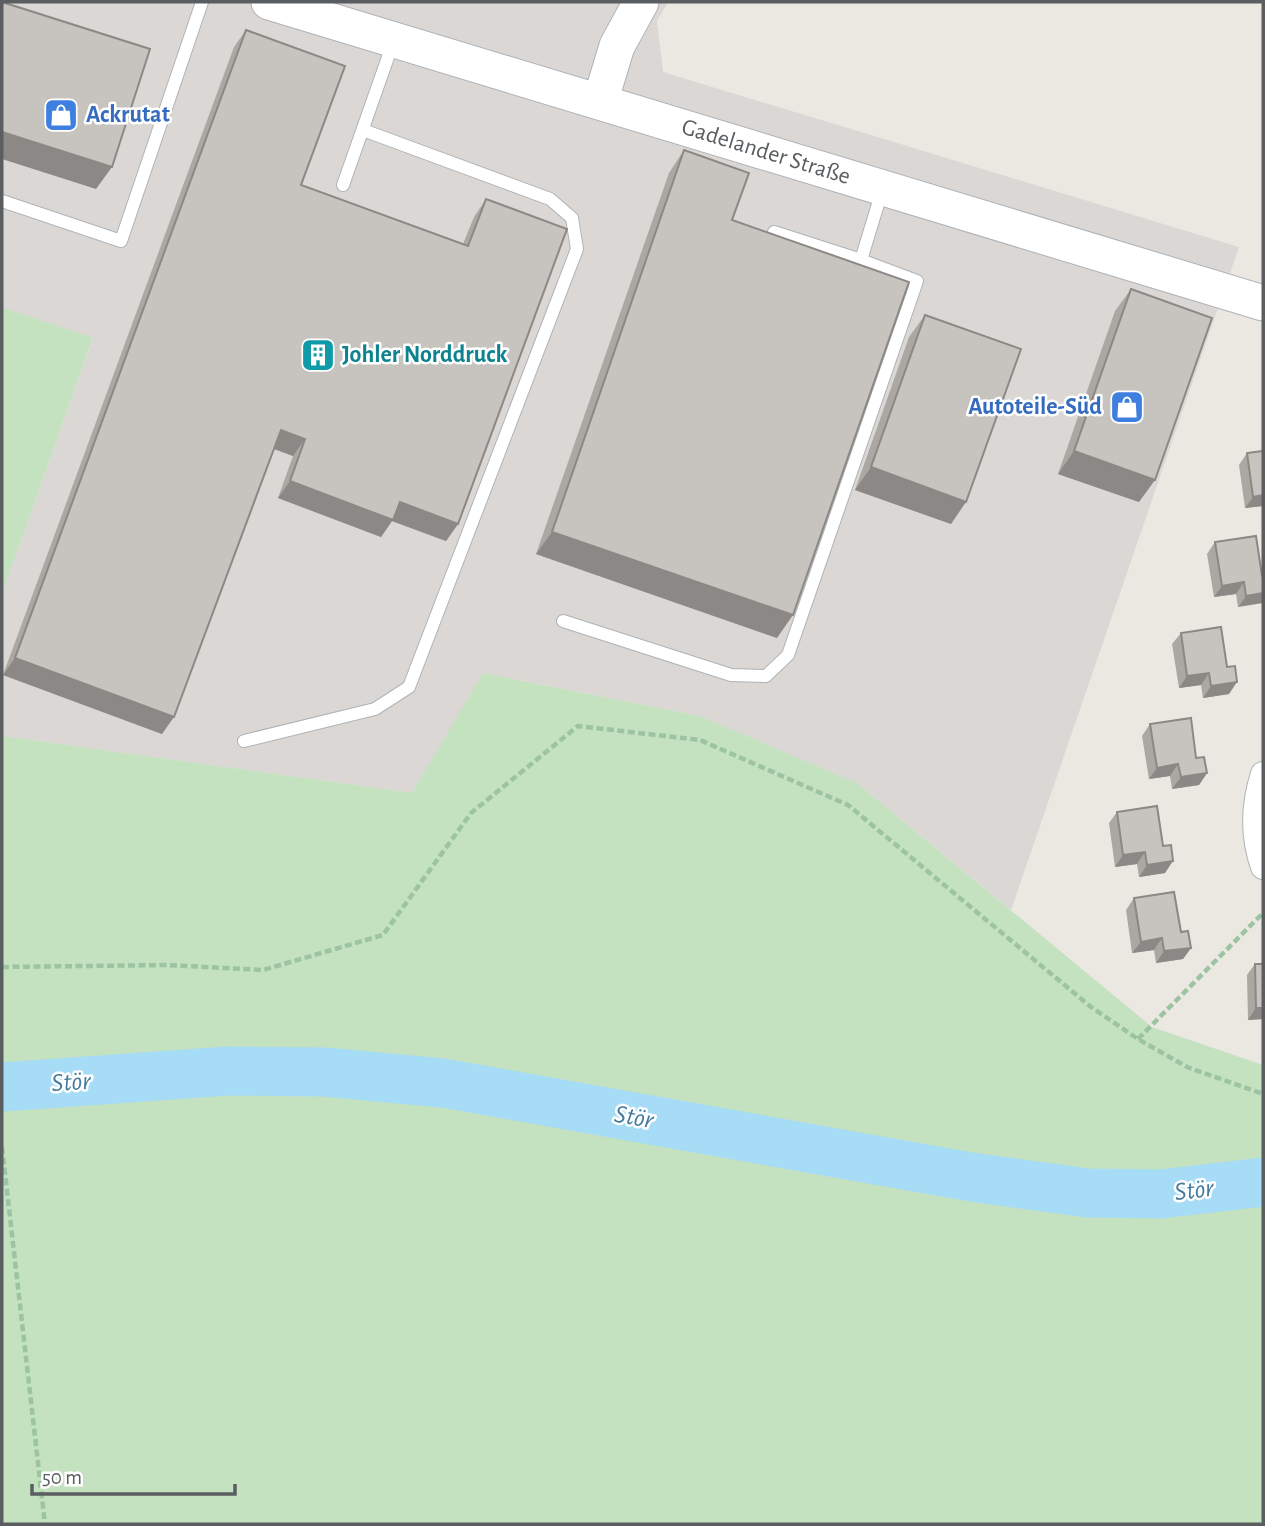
<svg xmlns="http://www.w3.org/2000/svg" width="1265" height="1526" font-family="'Alegreya Sans',sans-serif">
<style>
.industrial{fill:#dad7d4}
.green{fill:#c4e1c0}
.lines{fill:none;stroke-linecap:round;stroke-linejoin:round}
.river{stroke:#a7dcf6;stroke-width:49}
.lane-casing{stroke:#afb3b6;stroke-width:14}
.street-casing{stroke:#afb3b6;stroke-width:26}
.secondary-casing{stroke:#aeb2b6;stroke-width:37}
.path{stroke:#9cc3a2;stroke-width:4.5;stroke-dasharray:7 3.5;stroke-linecap:butt}
.lane{stroke:#fff;stroke-width:12}
.street{stroke:#fff;stroke-width:24}
.secondary{stroke:#fff;stroke-width:35}
.wall{fill:#aba8a3}
.shaded-wall{fill:#8b8885}
.building{fill:#c7c3be;stroke:#8b8885;stroke-width:2}
.labels{text-anchor:middle;dominant-baseline:central;stroke-width:5;stroke-linejoin:round;paint-order:stroke}
.shop-label{font-size:24px;font-weight:bold;fill:#366cbe;stroke:#fff;text-anchor:start}
.street-label{font-size:24px;fill:#5a5e61;stroke:#fff}
.culture-label{font-size:24px;font-weight:bold;fill:#0d838f;stroke:#fff;text-anchor:start}
.water-label{font-size:26px;font-style:italic;fill:#447a9d;stroke:#fff}
</style>
<rect width="100%" height="100%" fill="#ebe8e2"/>
<!-- industrial -->
<path class="industrial" d="M2,2H668L657,21L663,72L1239,247L1011,910L857,783L700,716L484,673L412,793L2,736V594L93,339L2,307Z"/>
<!-- green -->
<path class="green" d="M2,307L93,338L2,594Z
M483,673L700,716L857,783L1152,1027L1263,1065V1524H2V736L412,793Z"/>
<g class="lines">
<!-- river -->
<path class="river" d="M2,1087L228,1071L324,1072L443,1083L971,1177L1088,1193L1160,1194L1263,1182"/>
<!-- lane casing -->
<g class="lane-casing">
<path id="lane" d="M343,185L393,43
M2,201L121,241L202,2
M774,232L861,260
M563,621L731,675L766,676L788,655L917,281L861,260L882,191
M244,741L375,709L409,687L577,249L572,218L550,199L363,130"/>
</g>
<!-- street casing -->
<g class="street-casing">
<path id="street" d="M1263,774C1253,805 1252,836 1263,867"/>
</g>
<!-- secondary casing -->
<g class="secondary-casing">
<path id="secondary" d="M269,2L1263,303
M600,102L617,46L641,2"/>
</g>
<!-- path -->
<path class="path" d="M2,967L167,965L263,970L383,935L471,813L578,726L700,740L848,805L1091,1007L1138,1039L1187,1067L1263,1094
M1138,1039L1263,913
M2,1147L45,1524"/>
<!-- lane -->
<use href="#lane" class="lane"/>
<!-- street -->
<use href="#street" class="street"/>
<!-- secondary -->
<use href="#secondary" class="secondary"/>
</g>
<!-- wall -->
<path class="wall" d="M246,30L301,185L463,244L474,217L486,199L458,524L446,541L392,521L381,537L278,498L293,456L274,449L162,734L3,675L234,47Z
M684,150L732,220L777,638L536,554L669,173Z
M1131,289L1139,502L1058,474L1115,311Z
M925,315L951,524L855,490L909,337Z
M1263,451V506L1245,508L1239,465L1247,453Z
M1215,542L1262,576L1238,607L1236,594L1214,597L1207,554Z
M1181,633L1229,694L1203,698L1201,685L1179,688L1172,644Z
M1150,724L1196,758L1207,773L1199,785L1172,789L1170,776L1149,779L1142,736Z
M1117,812L1165,873L1139,877L1137,864L1115,867L1109,823Z
M1134,898L1181,932L1191,948L1183,959L1156,963L1154,950L1132,953L1126,910Z
M1255,964H1263V1019L1248,1020L1247,975Z"/>
<!-- shaded-wall -->
<path class="shaded-wall" d="M2,132L112,167L96,189L2,159Z
M281,430L305,439L293,456L269,447Z
M1074,451L1155,480L1139,502L1058,474Z
M871,467L966,502L951,524L855,490Z
M290,481L400,502L458,524L446,541L392,521L381,537L278,498Z
M1263,495V506L1245,508L1253,497Z
M552,532L793,615L777,638L536,554Z
M1244,582L1236,594L1214,597L1222,586Z
M1263,593V603L1238,607L1246,596Z
M15,658L174,717L162,734L3,675Z
M1209,673L1201,685L1179,688L1187,676Z
M1237,682L1229,694L1203,698L1211,686Z
M1178,764L1170,776L1149,779L1157,768Z
M1207,773L1199,785L1172,789L1181,777Z
M1145,852L1137,864L1115,867L1123,855Z
M1173,861L1165,873L1139,877L1147,865Z
M1162,938L1154,950L1132,953L1141,942Z
M1191,948L1183,959L1156,963L1164,951Z
M1256,1008H1263V1019L1248,1020Z"/>
<!-- building -->
<path class="building" d="M2,2L150,49L112,167L2,132Z
M246,30L345,66L301,185L468,246L486,199L567,229L458,524L400,502L393,520L290,481L305,439L281,430L174,717L15,658Z
M684,150L749,173L732,220L909,282L793,615L552,532Z
M1131,289L1212,318L1155,480L1074,451Z
M925,315L1021,349L966,502L871,467Z
M1263,451V495L1253,497L1247,453Z
M1256,536L1262,576H1263V593L1246,596L1244,582L1222,586L1215,542Z
M1221,627L1227,667L1235,666L1237,682L1211,686L1209,673L1187,676L1181,633Z
M1191,718L1196,758L1204,757L1207,773L1181,777L1178,764L1157,768L1150,724Z
M1157,806L1163,846L1171,845L1173,861L1147,865L1145,852L1123,855L1117,812Z
M1174,892L1181,932L1188,931L1191,948L1164,951L1162,938L1141,942L1134,898Z
M1255,964H1263V1008H1256Z"/>
<!-- icons -->
<defs>
<g id="shop-square" transform="scale(1.75)"><rect x="-9" y="-9" width="18" height="18" rx="4" fill="#3f7fe0" stroke="#fff"/><path d="M-5-2.5h2.3a2.7 3.5 0 0 1 5.4 0H5L5.5 6h-11ZM-1.5-2.5h3a1.5 2.3 0 0 0-3 0Z" fill="#fff"/></g>
<g id="building-square" transform="scale(1.75)"><rect x="-9" y="-9" width="18" height="18" rx="4" fill="#0f9aa8" stroke="#fff"/><path d="M-4-6H4V6H1V3H-1V6H-4ZM-2.5-4.3h1.7v1.8h-1.7ZM.8-4.3h1.7v1.8H.8ZM-2.5-1h1.7V.8h-1.7ZM.8-1h1.7V.8H.8Z" fill="#fff"/></g>
</defs>
<g fill-rule="evenodd">
<use href="#shop-square" x="61" y="115"/>
<use href="#building-square" x="318" y="355"/>
<use href="#shop-square" x="1127" y="407"/>
</g>
<g class="labels">
<!-- shop labels -->
<g class="shop-label">
<text x="86" y="115">Ackrutat</text>
<text x="1102" y="407" text-anchor="end">Autoteile-Süd</text>
</g>
<!-- street labels -->
<g class="street-label">
<text transform="translate(766 152) rotate(17)">Gadelander Straße</text>
</g>
<!-- culture labels -->
<g class="culture-label">
<text x="342" y="355">Johler Norddruck</text>
</g>
<!-- water labels -->
<g class="water-label">
<text transform="translate(71 1082) rotate(-4)">Stör</text>
<text transform="translate(634 1117) rotate(10)">Stör</text>
<text transform="translate(1194 1190) rotate(-7)">Stör</text>
</g>
</g>
<!-- border -->
<rect width="1265" height="1526" fill="none" stroke="#5a5e61" stroke-width="7"/>
<!-- scale -->
<path d="M32 1484v10h203v-10" fill="none" stroke="#5a5e61" stroke-width="3.5"/>
<text x="42" y="1484" font-size="21" fill="#5a5e61" stroke="#ffffff" stroke-width="5" paint-order="stroke">50 m</text>
</svg>
